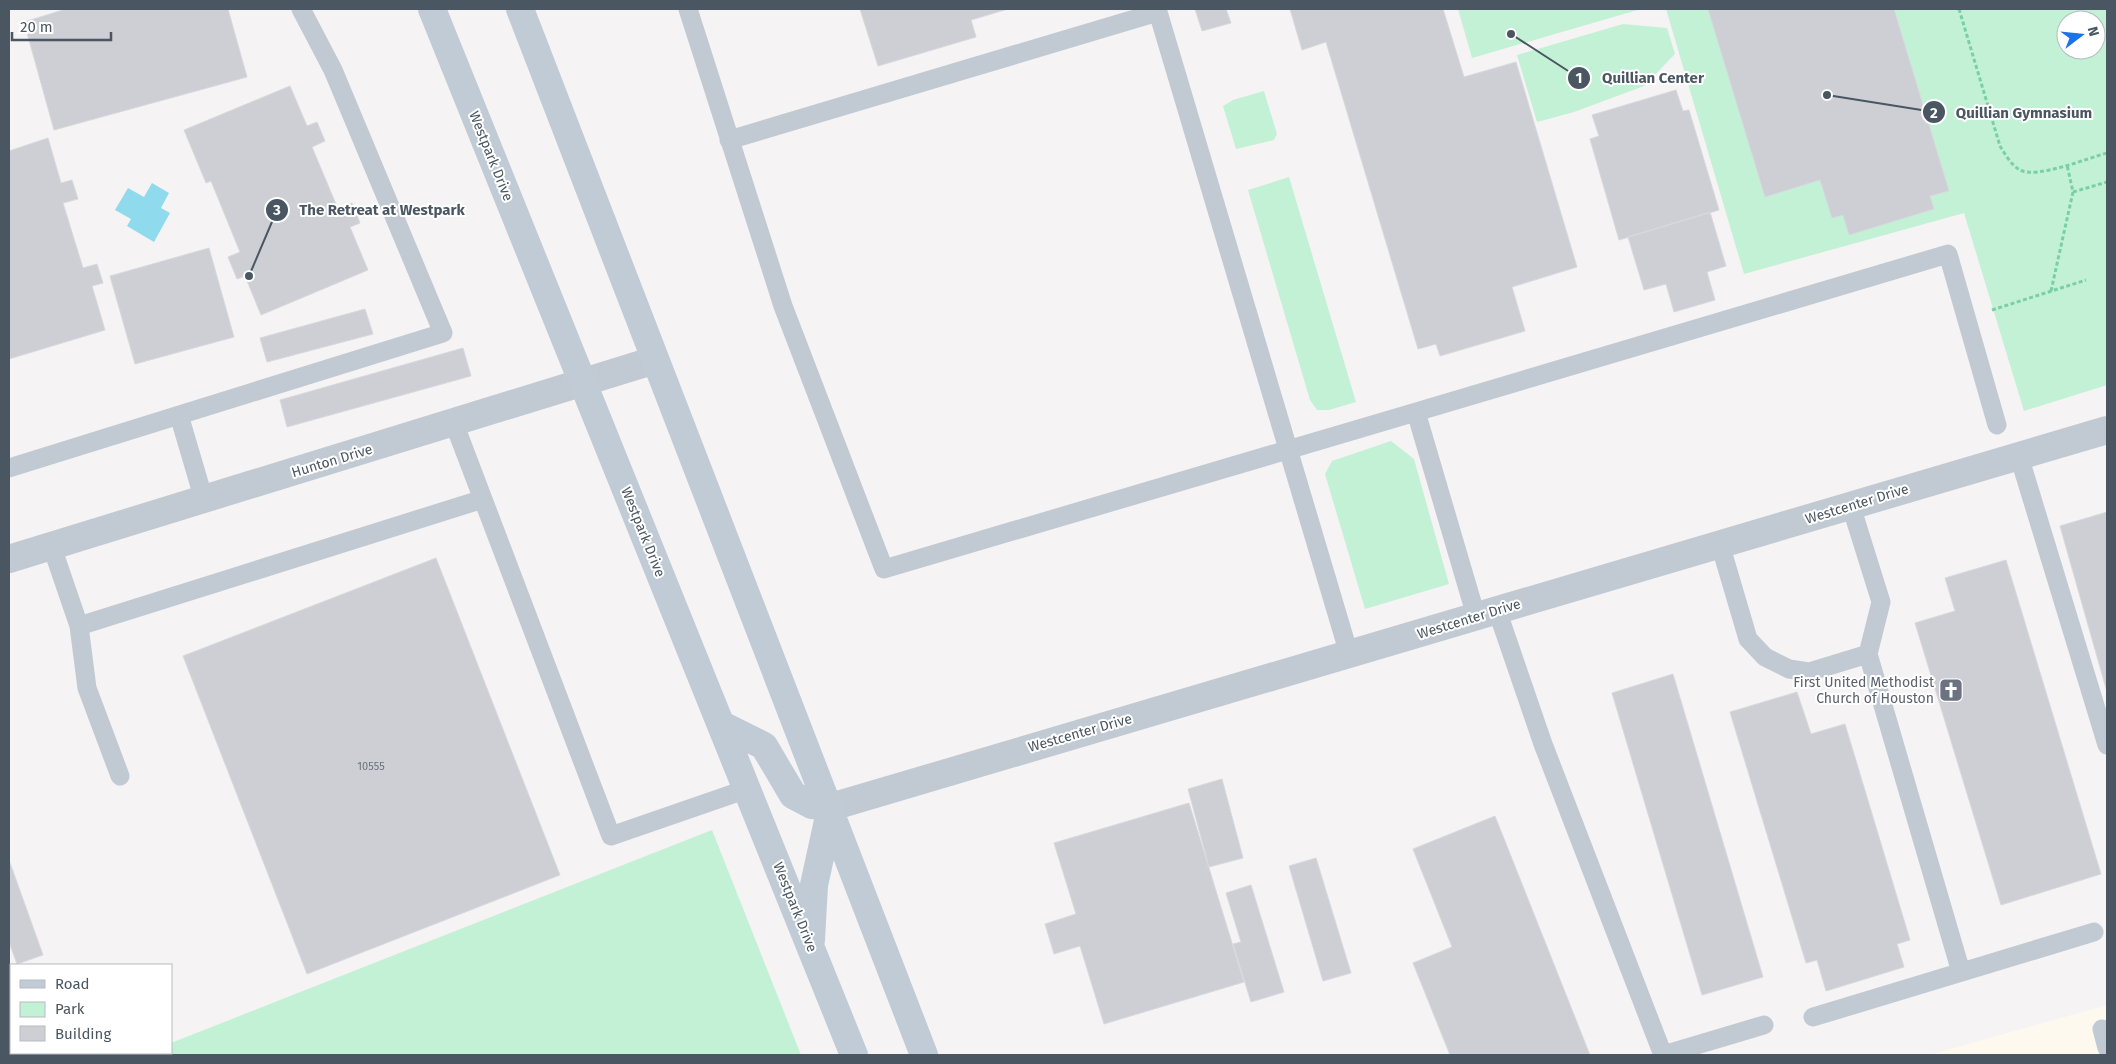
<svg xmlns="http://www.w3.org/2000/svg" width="2116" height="1064" font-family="'Fira Sans',sans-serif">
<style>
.commercial{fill:#fdf9ef}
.green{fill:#c3f1d5;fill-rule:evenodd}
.water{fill:#90daee}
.building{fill:#cdcfd5;stroke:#d7d9de}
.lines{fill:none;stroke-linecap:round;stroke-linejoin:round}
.path{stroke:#7ad0a6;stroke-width:3;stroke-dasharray:4 2.5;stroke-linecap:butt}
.lane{stroke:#c1cad2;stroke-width:19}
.street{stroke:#c1cad2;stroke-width:28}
.secondary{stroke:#c1cbd6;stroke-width:28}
.labels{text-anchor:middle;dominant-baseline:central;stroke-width:4;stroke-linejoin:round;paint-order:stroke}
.number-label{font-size:11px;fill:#6b747e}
.street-label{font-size:14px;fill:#4a5661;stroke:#fff}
.worship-label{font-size:14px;fill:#5b616d;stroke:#fff;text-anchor:end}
.leader{fill:none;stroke:#4a5661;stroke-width:2}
.callout-dot{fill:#4a5661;stroke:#fff;stroke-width:2}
.mark-label{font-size:15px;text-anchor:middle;font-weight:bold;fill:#fff}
.callout-label{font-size:15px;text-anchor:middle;font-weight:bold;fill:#4a5661;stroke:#fff;stroke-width:4;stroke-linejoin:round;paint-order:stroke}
</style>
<rect width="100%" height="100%" fill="#f5f3f3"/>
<!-- commercial -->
<path class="commercial" d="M2107,1005V1055H1929Z"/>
<!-- green -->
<path class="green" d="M1458,9H1641L1472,58Z
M1666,9H2107V385L2024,411L1964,213L1744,274ZM2066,20H2096V50H2066Z
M1623,24L1667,28L1675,54L1644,86L1574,112L1537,122L1517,55Z
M1264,91L1277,134L1274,140L1236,149L1223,106L1233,100Z
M1289,177L1356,402L1329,410H1317L1310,400L1248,190Z
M1391,441L1414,459L1449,584L1365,609L1325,474L1332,461Z
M712,830L801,1055H159L158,1053H171V1043Z"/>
<!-- water -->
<path class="water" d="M152,183L169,193L161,208L170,213L154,242L127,226L131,219L115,210L128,188L144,197Z"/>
<!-- building -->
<path class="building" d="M66,9H228L247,77L54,130L24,22Z
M860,9H1008L971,20L976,37L878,66Z
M1195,9H1226L1231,23L1202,31Z
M1290,9H1443L1464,77L1516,62L1577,267L1512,287L1525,331L1440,356L1436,344L1418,349L1326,42L1302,50Z
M1708,9H1894L1949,191L1930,196L1934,209L1849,235L1843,215L1832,218L1820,180L1765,197Z
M290,86L307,126L317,122L325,141L312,147L338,209L352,203L360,223L350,227L368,270L261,315L245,276L237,279L228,257L240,252L211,181L206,183L184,130Z
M1676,90L1683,111L1689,110L1719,210L1619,240L1590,139L1599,136L1592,115Z
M48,138L61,183L72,180L78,199L63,203L83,268L97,264L103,283L92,286L105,330L9,359V151Z
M1710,212L1726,266L1707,272L1715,300L1674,312L1666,284L1644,290L1628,237Z
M209,248L234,337L135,364L110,276Z
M365,309L373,334L267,362L260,338Z
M463,348L471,376L287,427L280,400Z
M2107,512V692L2060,526Z
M436,558L560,875L307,974L183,656Z
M2006,560L2101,874L2001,905L1915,623L1955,611L1945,578Z
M1673,674L1763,977L1702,995L1612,693Z
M1797,692L1811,734L1845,724L1910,940L1897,944L1904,967L1826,991L1817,960L1806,963L1730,712Z
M1222,779L1243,858L1209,867L1188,789Z
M1189,803L1244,982L1104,1024L1080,946L1054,954L1045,924L1076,914L1054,843Z
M1495,816L1590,1055H1450L1413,963L1452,947L1413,849Z
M1316,858L1351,973L1323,981L1289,866Z
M9,860L43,955L17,964L9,942Z
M1251,885L1284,992L1251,1002L1233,944L1241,942L1226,893Z"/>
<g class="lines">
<!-- path -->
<path class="path" d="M1959,9L2000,146C2005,154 2011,165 2020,170C2037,179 2088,158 2107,153
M2073,192L2107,182
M2051,291L2073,192L2067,165
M1992,310L2086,280"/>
<!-- lane -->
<path class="lane" d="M688,9L783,306L884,569L1416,412
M729,140L1158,12L1349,654
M179,415L204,500
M454,423L611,836L747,789
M2019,456L2107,745
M9,468L443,333L333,70L301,9
M1851,506L1881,602L1868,654L1961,972
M1720,544L1748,639L1765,657L1789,669L1809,672L1868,654
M52,547L79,626L87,688L120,776
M1497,610L1543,744L1663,1055
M1476,616L1416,412L1948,254L1997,425
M79,626L483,499
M1813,1017L2094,932
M2102,1029L2107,1048
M1663,1055L1764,1025"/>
<!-- street -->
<path class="street" d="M9,559L655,360
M831,807L2107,430"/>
<!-- secondary -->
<path class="secondary" d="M432,9L854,1055
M520,9C652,359 792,705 924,1055
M722,725L764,746L793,795L812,805L831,807
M811,940L814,885L831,807"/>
</g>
<!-- icons -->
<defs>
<g id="church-square" transform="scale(1.25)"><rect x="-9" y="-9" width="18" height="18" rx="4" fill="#6b7280" stroke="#fff"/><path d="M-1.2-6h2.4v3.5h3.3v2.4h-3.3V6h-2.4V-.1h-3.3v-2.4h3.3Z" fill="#fff"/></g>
</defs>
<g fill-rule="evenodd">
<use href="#church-square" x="1951" y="690"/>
</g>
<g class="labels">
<!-- number labels -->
<g class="number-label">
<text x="371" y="766">10555</text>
</g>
<!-- street labels -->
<g class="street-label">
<text transform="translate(491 156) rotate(68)">Westpark Drive</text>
<text transform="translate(332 461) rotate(-17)">Hunton Drive</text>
<text transform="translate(1857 504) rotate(-17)">Westcenter Drive</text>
<text transform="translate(643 532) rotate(68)">Westpark Drive</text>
<text transform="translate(1469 619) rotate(-17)">Westcenter Drive</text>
<text transform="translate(1080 733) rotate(-16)">Westcenter Drive</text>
<text transform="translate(795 907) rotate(68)">Westpark Drive</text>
</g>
<!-- worship labels -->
<g class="worship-label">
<text x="1934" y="682">First United Methodist<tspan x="1934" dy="16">Church of Houston</tspan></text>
</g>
</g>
<!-- callouts -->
<path class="leader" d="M1511 34L1579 78M1827 95L1934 112M249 276L277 210"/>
<g class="callout-dot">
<circle cx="1511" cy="34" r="5"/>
<circle cx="1827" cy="95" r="5"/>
<circle cx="249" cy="276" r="5"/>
<circle cx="1579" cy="78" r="12"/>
<circle cx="1934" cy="112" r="12"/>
<circle cx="277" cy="210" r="12"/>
</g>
<g class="mark-label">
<text x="1579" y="83">1</text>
<text x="1934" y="118">2</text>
<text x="277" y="215">3</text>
</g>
<g class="callout-label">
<text x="1653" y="83">Quillian Center</text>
<text x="2024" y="118">Quillian Gymnasium</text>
<text x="382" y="215">The Retreat at Westpark</text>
</g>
<!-- border -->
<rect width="2116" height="1064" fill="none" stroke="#4a5661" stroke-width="20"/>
<!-- legend -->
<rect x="10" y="964" width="162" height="90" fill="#ffffff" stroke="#b7bbc0"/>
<rect x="20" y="980" width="25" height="8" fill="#c1cbd6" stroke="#b7bbc0"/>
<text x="55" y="989" font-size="15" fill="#4a5661">Road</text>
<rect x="20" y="1002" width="25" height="15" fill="#c3f1d5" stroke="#b7bbc0"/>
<text x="55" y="1014" font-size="15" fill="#4a5661">Park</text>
<rect x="20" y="1026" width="25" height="15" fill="#cdcfd5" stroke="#b7bbc0"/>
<text x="55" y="1039" font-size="15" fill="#4a5661">Building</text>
<!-- north arrow -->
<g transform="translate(2081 35) rotate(74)"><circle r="24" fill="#ffffff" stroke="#b7bbc0"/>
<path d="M0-4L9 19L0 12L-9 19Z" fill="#1a73e8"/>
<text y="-8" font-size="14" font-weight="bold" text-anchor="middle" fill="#4a5661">N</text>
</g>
<!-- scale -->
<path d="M12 32v8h99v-8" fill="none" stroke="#4a5661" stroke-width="2.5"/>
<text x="20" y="32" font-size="15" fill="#4a5661" stroke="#ffffff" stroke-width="4" paint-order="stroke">20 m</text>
</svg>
